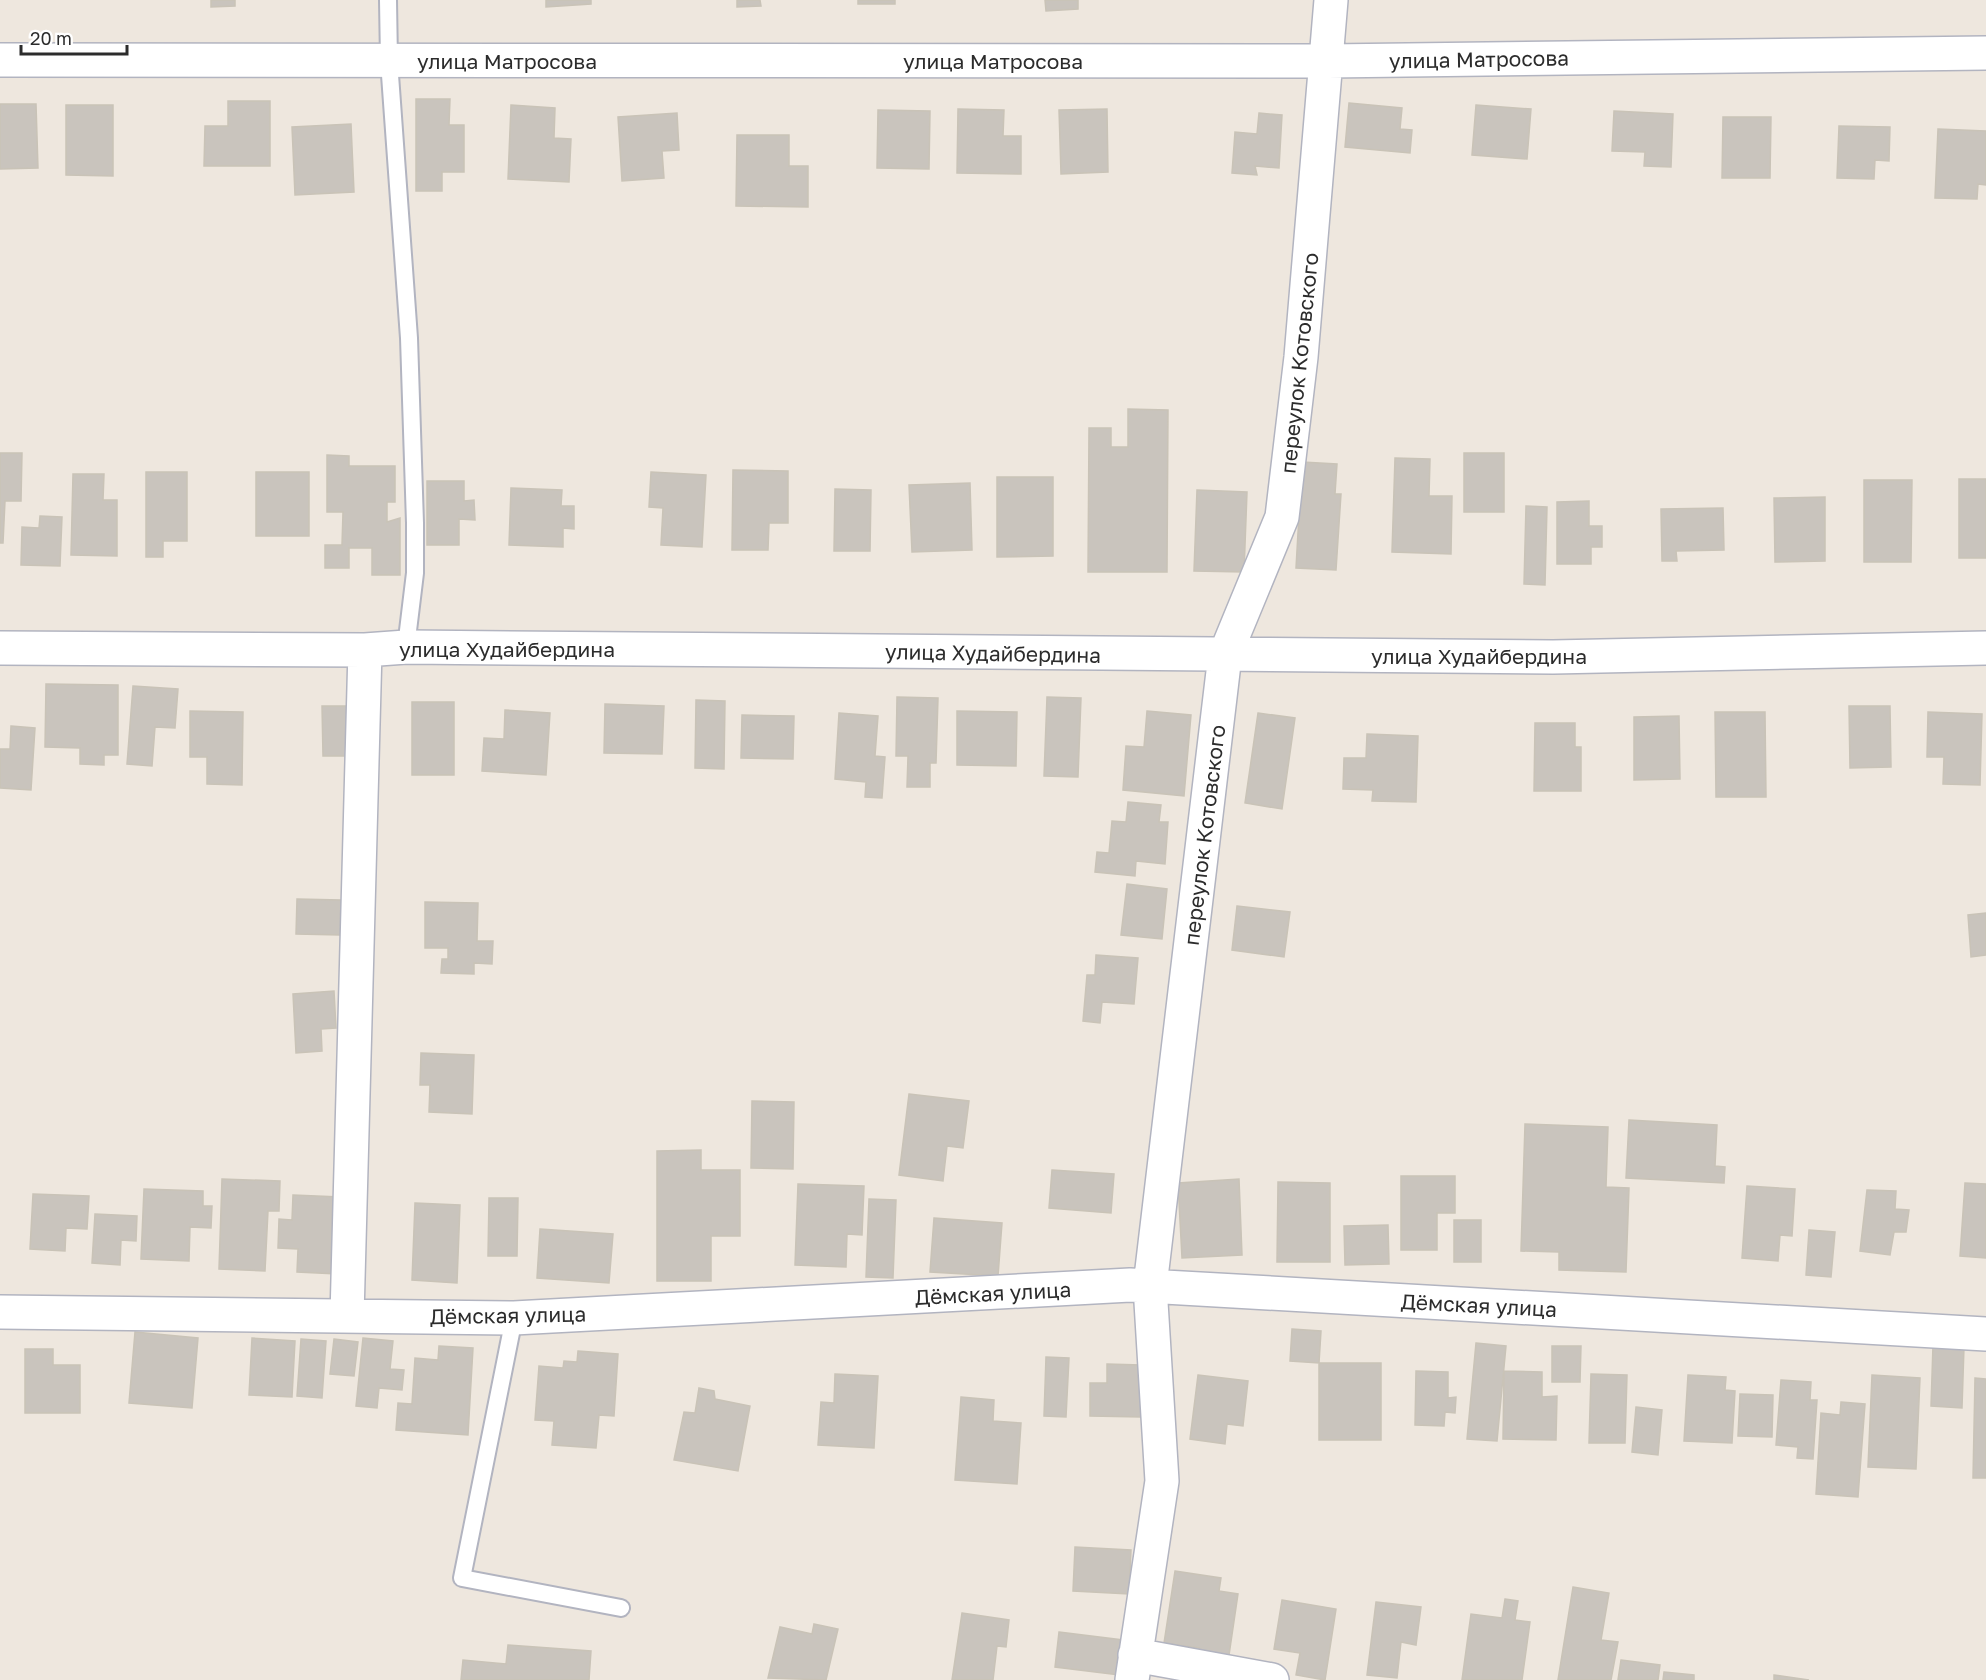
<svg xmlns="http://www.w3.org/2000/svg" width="1986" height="1680" font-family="'Golos Text',sans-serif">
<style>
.building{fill:#c9c4bd;stroke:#c9c3b7;stroke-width:1.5}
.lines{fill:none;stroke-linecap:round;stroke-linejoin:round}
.lane-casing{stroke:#b2b4c0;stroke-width:20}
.street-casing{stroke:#b2b4c0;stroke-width:36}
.lane{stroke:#fff;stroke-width:16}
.street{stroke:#fff;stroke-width:33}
.labels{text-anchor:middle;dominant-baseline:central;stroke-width:6;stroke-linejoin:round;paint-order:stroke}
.street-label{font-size:21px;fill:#2c2c2c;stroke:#fff}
</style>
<rect width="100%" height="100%" fill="#eee7de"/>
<!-- building -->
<path class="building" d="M211,0H235V6L211,7Z
M546,0H591V4L546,7Z
M737,0H760L761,6L737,7Z
M858,0H895V4H858Z
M1045,0H1078V9L1046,11Z
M416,99H450L449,125H464V172H442V191H416Z
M228,101H270V166H204L205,126H228Z
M1349,103L1402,108L1400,129L1412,130L1410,153L1345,147Z
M0,104H36L38,168L0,169Z
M66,105H113V176L66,175Z
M511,105L555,108L554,138L571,139L569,182L508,179Z
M1476,105L1531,109L1527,159L1472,155Z
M958,109L1004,110L1003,136H1021V174L957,173Z
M1107,109L1108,172L1061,174L1059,110Z
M878,110L930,111L929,169L877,168Z
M1614,111L1673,114L1671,167L1644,166L1645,152L1612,151Z
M677,113L679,150L662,151L664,178L622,181L618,117Z
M1259,113L1282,115L1279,168L1255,166L1257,175L1232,173L1235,132L1257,134Z
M1723,117H1771L1770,178H1722Z
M351,124L354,192L295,195L292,127Z
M1839,126L1890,127L1889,161L1875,160L1874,179L1837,178Z
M1938,129L1986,131V185L1978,184L1977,199L1935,198Z
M737,135H789V166H808V207L736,206Z
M1128,409L1168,410L1167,572H1088L1089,428H1111V447H1128Z
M0,453H22L21,501H5L3,543H0Z
M1464,453H1504V512H1464Z
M327,455L349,456V466H395V502H387V522L400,518V575H372V548H349V568H325V545H342L343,512H327Z
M1395,458L1430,459L1429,496H1452L1451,554L1392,552Z
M1302,462L1337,464L1335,494H1341L1336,570L1296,568Z
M733,470L788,471V523H769L768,550H732Z
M146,472H187V541H163V557H146Z
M256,472H309V536H256Z
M651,472L706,475L702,547L661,545L663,508L649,507Z
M73,474H104L103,500H117V556L71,555Z
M997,477H1053V556L997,557Z
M1959,479H1986V558H1959Z
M1864,480H1912L1911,562H1864Z
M427,481H464V501L474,500L475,520L459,519V545H427Z
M970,483L972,550L912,552L909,485Z
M511,488L562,490L561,506H574V529L563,528V547L509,545Z
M835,489L871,490L870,551H834Z
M1197,490L1247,492L1244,572L1194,571Z
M1825,497V561L1775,562L1774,498Z
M1589,501V526H1602V547H1591V564H1557V502Z
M1526,506L1547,507L1545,585L1524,584Z
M1723,508L1724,550L1676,551L1677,561H1662L1661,509Z
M40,516L62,517L60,566L21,565L22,527L39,528Z
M46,684L118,685V755H104V765L80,764V748L45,747Z
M133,686L178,689L175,728L155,727L152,766L127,764Z
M897,697L938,698L936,763H930V787H907L908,756H896Z
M1047,697L1081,698L1078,777L1044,776Z
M696,700L725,701L724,769L695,768Z
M412,702H454V775H412Z
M605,704L664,706L662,754L604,753Z
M322,706H352V756H323Z
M1849,706H1890L1891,767L1850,768Z
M505,710L550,713L546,775L482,771L484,738L504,739Z
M190,711L243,712L242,785L207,784V757H190Z
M957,711L1017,712L1016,766L957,765Z
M1147,711L1191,715L1184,796L1123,790L1126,746L1144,747Z
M1715,712H1765L1766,797H1716Z
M1928,712L1982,714L1980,785L1943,784L1944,757H1927Z
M839,713L878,716L875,756L885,757L882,798L865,797L866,782L835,779Z
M1258,713L1295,718L1282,809L1245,803Z
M742,715L794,716L793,759L741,758Z
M1679,716L1680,779L1634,780V717Z
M1535,723H1575V747H1581V791H1534Z
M11,726L35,728L31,790L0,788V749H10Z
M1367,734L1418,736L1416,802L1372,801L1373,790L1343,789L1344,758H1366Z
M1128,802L1161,805L1159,822H1168L1165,864L1136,861L1135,876L1095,872L1097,852L1109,853L1112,821L1126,822Z
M1127,884L1167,889L1162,939L1121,935Z
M297,899L341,900L340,935L296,934Z
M425,902L478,903L477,941H493L492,964L474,963V974L441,973L442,959H448V948H425Z
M1237,906L1290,912L1284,957L1232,950Z
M1986,913V955L1971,957L1968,915Z
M1096,955L1138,958L1134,1004L1102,1002L1100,1023L1083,1021L1087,975H1095Z
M334,991L336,1028L321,1029L322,1051L296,1053L293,994Z
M421,1053L474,1055L472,1114L429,1112L430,1085H420Z
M909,1094L969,1101L963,1148L947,1146L943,1181L899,1175Z
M752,1101L794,1102L793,1169L751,1168Z
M1629,1120L1717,1125L1715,1166L1725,1167L1724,1183L1626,1178Z
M1525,1124L1608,1127L1606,1187L1629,1188L1626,1272L1559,1270V1252L1521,1251Z
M701,1150V1170H740V1236H711V1281H657V1151Z
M1052,1170L1114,1174L1111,1213L1049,1208Z
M1401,1176H1455V1213H1437V1250H1401Z
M222,1179L280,1181L279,1211H268L265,1271L219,1269Z
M1239,1179L1242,1255L1182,1258L1178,1183Z
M1278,1182L1330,1183V1262H1277Z
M1965,1183L1986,1184V1258L1960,1256Z
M798,1184L864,1186L862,1235L847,1234L846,1267L795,1265Z
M1747,1186L1795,1189L1792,1236L1780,1235L1778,1261L1742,1258Z
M144,1189L203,1191V1206H212L211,1228L190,1227L189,1261L141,1259Z
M1867,1190L1896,1191L1895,1209L1909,1210L1906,1232H1894L1890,1255L1860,1251Z
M33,1194L89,1196L87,1229L66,1228L65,1251L30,1249Z
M293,1195L340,1197L337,1274L297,1272L298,1249L278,1248L279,1219L292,1220Z
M489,1198H518L517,1256H488Z
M869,1199L896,1200L893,1278L866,1277Z
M415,1203L460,1205L457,1283L412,1280Z
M95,1214L137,1216L136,1241L121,1240L120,1265L92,1263Z
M934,1218L1002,1223L998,1276L930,1272Z
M1454,1220H1481V1262H1454Z
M1388,1225L1389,1264L1345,1265L1344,1226Z
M540,1229L613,1234L609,1283L537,1278Z
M1809,1230L1835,1232L1831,1277L1806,1275Z
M1292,1329L1321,1331L1319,1363L1290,1361Z
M135,1332L198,1338L192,1408L129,1403Z
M252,1338L295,1341L292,1397L249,1395Z
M363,1338L393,1341L390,1369L404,1370L402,1390L379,1388L377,1408L356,1406Z
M301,1339L326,1341L322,1398L297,1396Z
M334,1339L358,1342L354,1376L330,1374Z
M1476,1343L1506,1346L1497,1441L1467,1439Z
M1933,1345L1964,1347L1962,1408L1931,1406Z
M439,1346L473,1348L468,1435L396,1430L398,1403L412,1404L415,1358L438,1360Z
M1552,1346H1581L1580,1382H1552Z
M25,1349H53V1365H80V1413H25Z
M578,1351L618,1354L614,1416L599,1415L596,1448L552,1445L554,1421L535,1420L539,1366L563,1368L564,1361L577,1362Z
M1046,1357L1069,1358L1066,1417L1044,1416Z
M1319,1363H1381V1440H1319Z
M1107,1364L1141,1365V1417L1090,1416V1383H1107Z
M1416,1371L1448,1372V1398L1456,1397L1455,1413L1445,1412L1444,1426L1415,1425Z
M1504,1371L1542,1372V1397L1557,1396L1556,1440L1503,1439Z
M835,1374L878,1376L874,1448L818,1445L821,1402L834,1403Z
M1591,1374L1627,1375L1625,1443H1589Z
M1198,1375L1248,1381L1243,1426L1227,1424L1225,1444L1190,1439Z
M1688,1375L1726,1377L1725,1390L1735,1391L1732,1443L1684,1441Z
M1872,1375L1920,1378L1916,1469L1868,1467Z
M1975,1378L1986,1379V1478H1973Z
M1781,1380L1811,1382L1810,1400H1817L1813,1459L1797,1458L1798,1447L1776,1445Z
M699,1388L714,1391L715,1399L750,1406L738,1471L674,1460L684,1412L695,1413Z
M1740,1394L1773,1395L1772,1437L1738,1436Z
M961,1397L994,1400L993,1421L1021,1423L1017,1484L955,1480Z
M1841,1402L1865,1404L1858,1497L1816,1494L1821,1413L1840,1415Z
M1636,1407L1662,1410L1658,1455L1632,1452Z
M1075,1547L1131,1550L1129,1594L1073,1591Z
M1175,1571L1221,1578L1219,1591L1238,1594L1228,1662L1198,1657L1199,1648L1164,1643Z
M1573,1587L1609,1593L1601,1640L1618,1642L1611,1680H1558Z
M1505,1599L1518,1601L1515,1620L1530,1622L1522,1680H1462L1471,1614L1502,1618Z
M1282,1600L1336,1609L1325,1680L1296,1675L1300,1653L1274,1649Z
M1376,1602L1421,1607L1416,1645L1401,1642L1397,1678L1367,1675Z
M962,1613L1009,1620L1006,1647L997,1646L993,1680H952Z
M814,1624L838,1629L826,1680L768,1678L780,1627L812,1634Z
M1059,1632L1123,1640L1119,1675L1055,1667Z
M508,1645L591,1651L589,1680H461L463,1660L506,1664Z
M1621,1660L1660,1665L1658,1680H1618Z
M1664,1672L1694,1675V1680H1663Z
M1774,1675L1809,1680H1774Z"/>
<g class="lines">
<!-- lane casing -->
<g class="lane-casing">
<path id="lane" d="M388,0L389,61L409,338L415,523V573L406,647
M514,1318L462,1578L621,1608"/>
</g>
<!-- street casing -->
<g class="street-casing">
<path id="street" d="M0,60L1328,61L1986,53
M0,648L365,650L406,647L1553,657L1986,648
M0,1312L514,1318L1130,1285L1986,1334
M347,1316L365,650
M1135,1655L1272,1680
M1132,1680L1162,1481L1150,1286L1225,655L1282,517L1301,357L1331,0"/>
</g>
<!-- lane -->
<use href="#lane" class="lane"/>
<!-- street -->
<use href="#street" class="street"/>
</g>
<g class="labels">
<!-- street labels -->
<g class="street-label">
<text transform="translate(1479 59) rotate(-1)">улица Матросова</text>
<text x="507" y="61">улица Матросова</text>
<text x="993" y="61">улица Матросова</text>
<text transform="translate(1299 363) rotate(-84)">переулок Котовского</text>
<text x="507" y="649">улица Худайбердина</text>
<text transform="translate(993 653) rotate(1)">улица Худайбердина</text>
<text x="1479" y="656">улица Худайбердина</text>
<text transform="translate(1204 835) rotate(-83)">переулок Котовского</text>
<text transform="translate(993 1293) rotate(-3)">Дёмская улица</text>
<text transform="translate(1479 1305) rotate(3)">Дёмская улица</text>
<text transform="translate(508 1315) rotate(-1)">Дёмская улица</text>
</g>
</g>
<!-- scale -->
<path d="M21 45v9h106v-9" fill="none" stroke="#2c2c2c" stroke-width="3"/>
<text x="30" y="45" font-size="18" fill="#2c2c2c" stroke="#ffffff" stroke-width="4.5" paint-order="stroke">20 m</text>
</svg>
